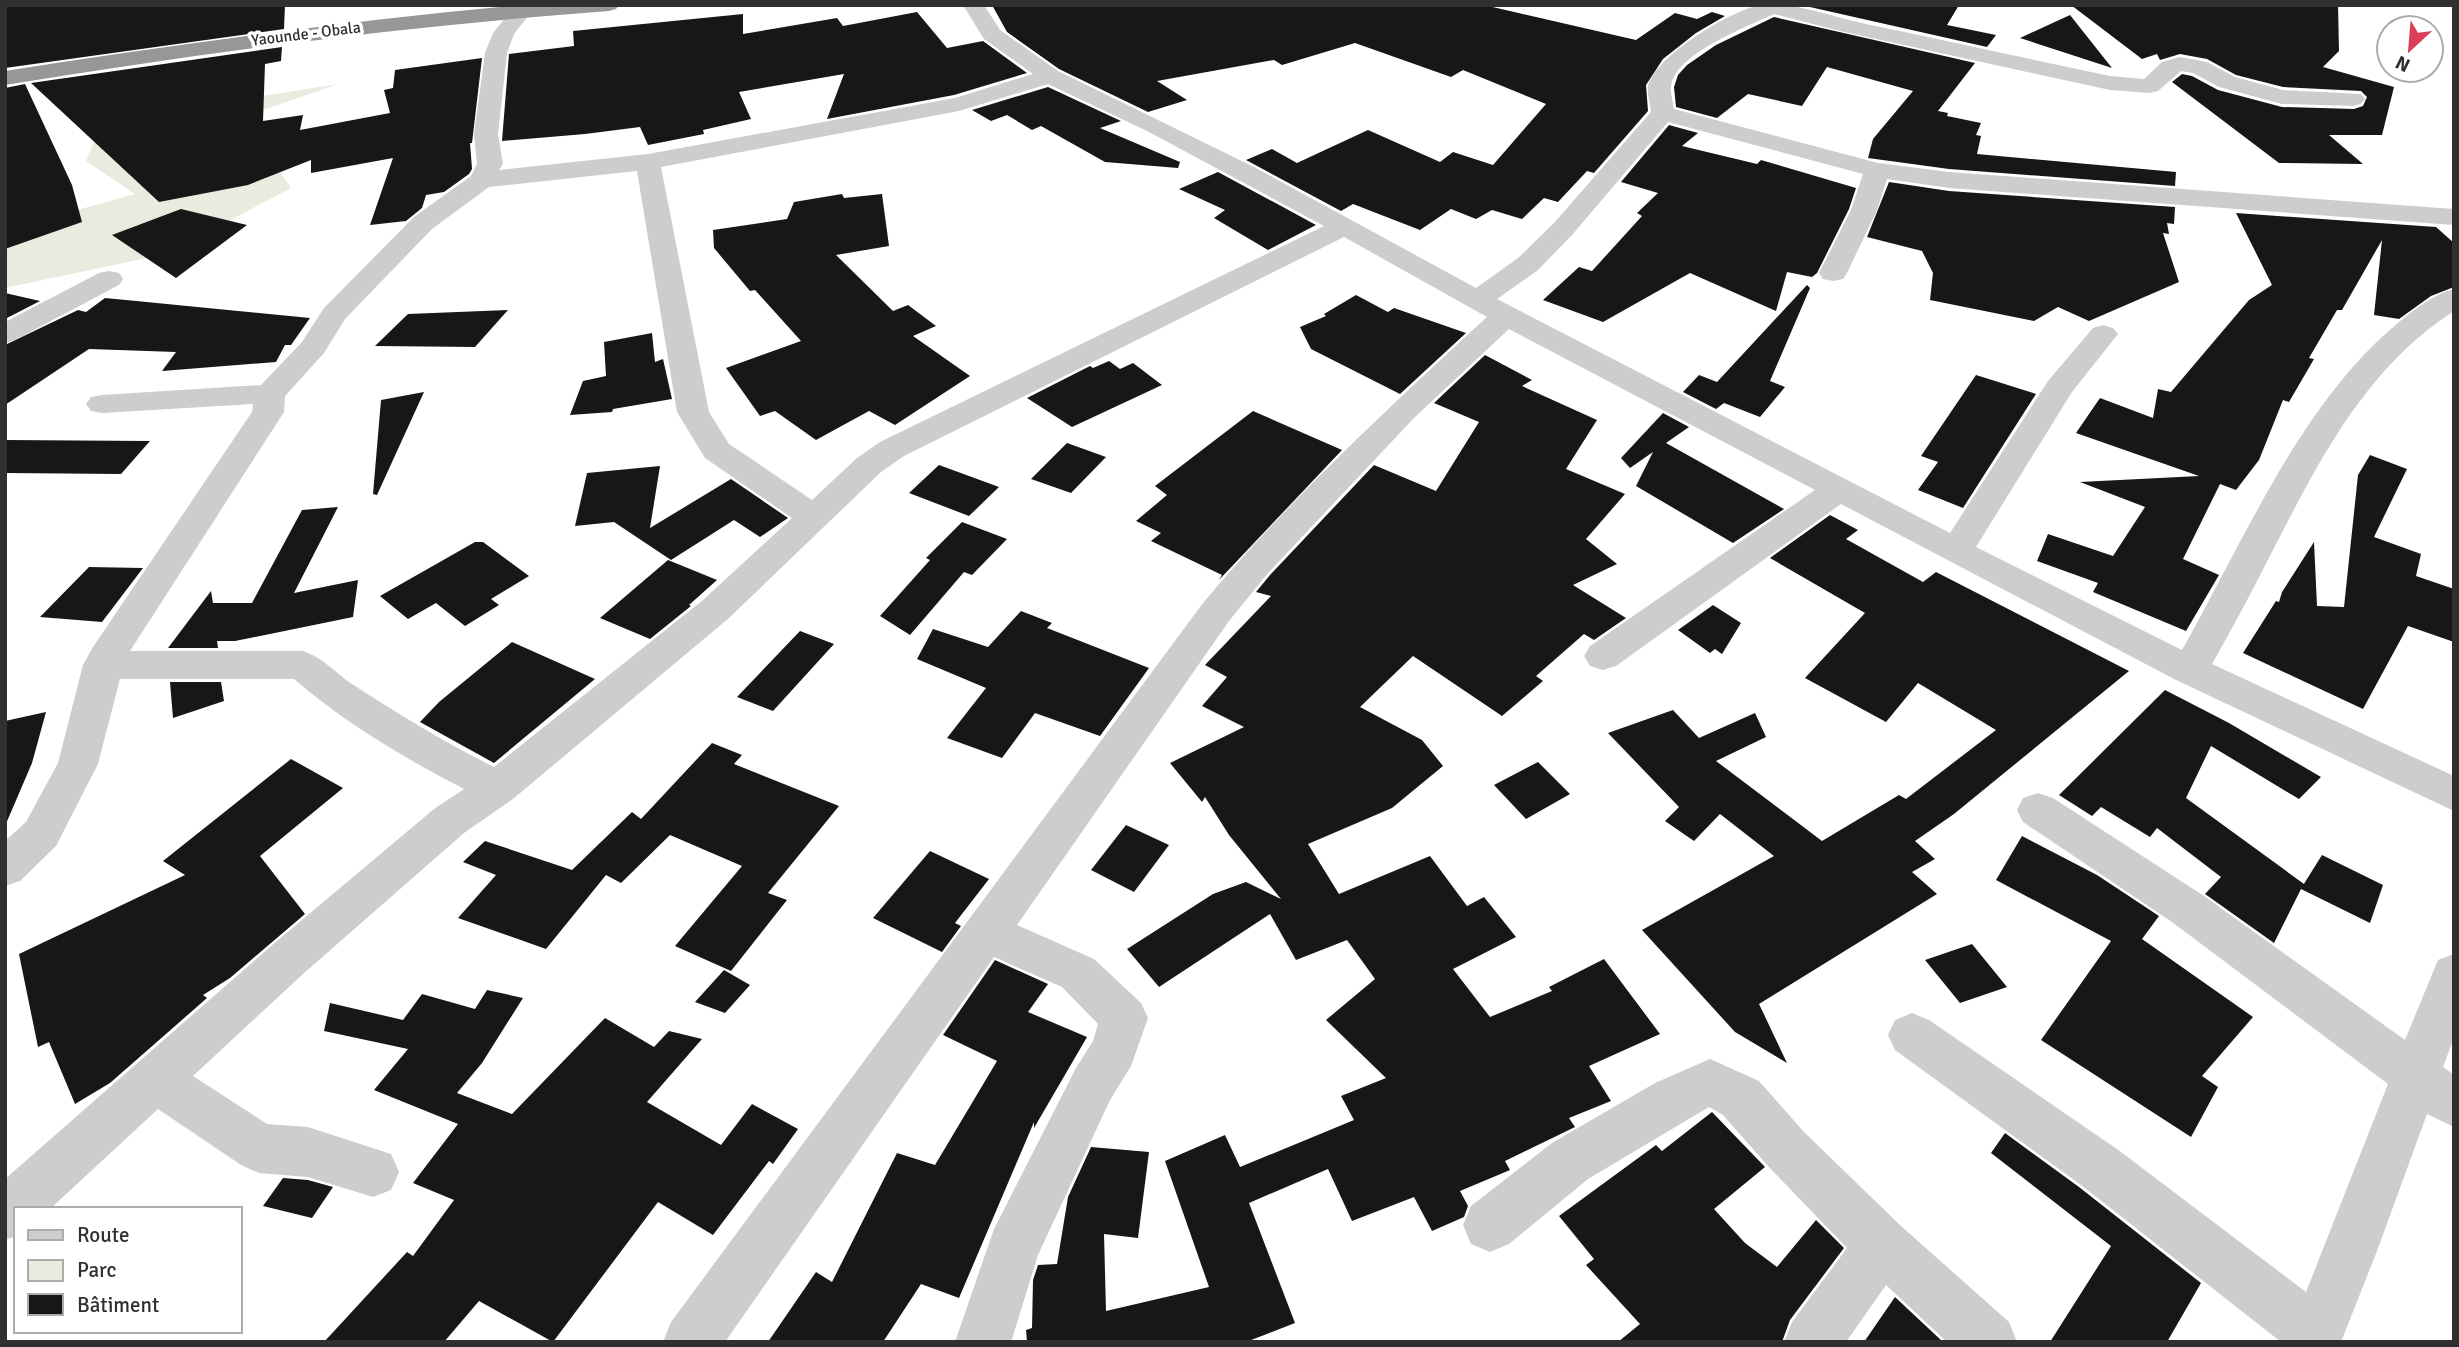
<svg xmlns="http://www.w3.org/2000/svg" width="2459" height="1347" font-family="Signika,sans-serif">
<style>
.green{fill:#e7ecdf}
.building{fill:#171717}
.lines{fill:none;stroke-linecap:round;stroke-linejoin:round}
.minor{fill:#cdcdcd;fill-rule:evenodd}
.highway{fill:#979797;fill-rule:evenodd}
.labels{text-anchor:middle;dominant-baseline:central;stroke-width:7;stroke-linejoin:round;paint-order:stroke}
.far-street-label{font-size:16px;fill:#303030;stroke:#fff}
</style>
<rect width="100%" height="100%" fill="#fff"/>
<!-- green -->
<path class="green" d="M338,84L217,126L266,151L291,188L166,254L5,288V230L135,194L86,161L103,121Z"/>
<!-- building -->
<path class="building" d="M5,5H285L284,29L5,68Z
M992,5H1484L1636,40L1675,13L1697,19L1712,12L1725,16L1696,33L1663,59L1646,85L1648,111L1594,173L1587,171L1558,202L1544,198L1522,219L1492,210L1476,219L1451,209L1420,230L1353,204L1341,211L1246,160L1272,149L1297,163L1368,130L1440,162L1453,152L1493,165L1546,104L1463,70L1451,77L1355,43L1282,65L1274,60L1157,81L1187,100L1148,112L1059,69L1007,32Z
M1801,5H1959L1947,25L1996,35L1987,47Z
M2071,5H2338L2339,51L2323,67L2394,87L2382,135H2329L2363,164L2279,163L2172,82L2182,74L2192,76L2218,90L2282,107L2354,109L2363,106L2367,97L2361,91L2283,87L2236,75L2207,59L2180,54L2160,60L2157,54L2142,59Z
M917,12L947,48L983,41L1027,73L954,95L827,119L844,74L739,92L751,119L703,130L704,134L648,145L640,127L585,134L502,141L509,54L574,46L573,31L743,14V34L837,18L843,26Z
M2070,15L2112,68L2020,38Z
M1774,17L1975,63L1938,111L1948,113L1947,116L1981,123L1976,135L1981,136L1977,154L2176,172L2175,186L1949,169L1868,158L1873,139L1913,91L1827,67L1802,106L1748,94L1717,118L1676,107L1674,87L1678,75L1687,65L1716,45Z
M282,47L281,61L265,64L263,121L303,115L300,130L390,113L384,90L393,88L395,70L482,58L472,143H470L472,169L469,174L444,192L426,195L422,208L406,221L370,225L393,158L311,173V160L248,185L159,202L31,83Z
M25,84L72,185L82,222L5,249V88Z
M1048,87L1121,121L1100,128L1180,162L1178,168L1105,162L1041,126L1032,130L1007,115L991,121L972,110Z
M1669,125L1698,133L1682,146L1757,164L1761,160L1856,188L1849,209L1817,273L1812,277L1787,272L1776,311L1690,273L1603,322L1543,300L1579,267L1592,271L1642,216L1637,213L1658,193L1621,182Z
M1218,172L1316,225L1268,250L1214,218L1225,210L1179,189Z
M1889,182L1949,191L2175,207L2174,224L2167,223L2169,234L2163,233L2179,282L2089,321L2058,307L2034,321L1930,300L1933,273L1922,251L1867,237Z
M842,194L844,198L882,194L889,246L836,255L893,311L908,305L936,326L913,336L970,376L895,425L869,411L816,440L775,411L760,416L726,368L801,341L755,290L750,291L714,248L713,230L787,219L794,202Z
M181,209L247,225L176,278L112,235Z
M2236,213L2436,227L2454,243V287L2431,296L2399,319L2374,315L2382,240L2342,310H2337L2309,358L2314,359L2289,402L2283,400L2259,460L2236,490L2220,484L2183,559L2219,575L2186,631L2093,592L2098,583L2037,561L2048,534L2113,556L2145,507L2080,482L2199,476L2076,433L2100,398L2153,418L2158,389L2171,392L2249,300L2272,285Z
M1807,285L1810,288L1770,381L1785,387L1760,417L1724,403L1716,409L1683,392L1699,375L1717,382Z
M5,293L40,301L5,319Z
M1356,295L1388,312L1394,308L1466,333L1400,394L1311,349L1300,327L1326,316L1324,314Z
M105,298L126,300L310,318L291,345H285L276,362L162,371L176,352L89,349L5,405V345L78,310L86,312Z
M508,310L475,347L375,346L408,314Z
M652,333L655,362L663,359L672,399L613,409L612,412L570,415L583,381L606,376L604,342Z
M1485,355L1532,380L1522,386L1597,420L1566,469L1625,494L1586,539L1617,564L1573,585L1626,618L1594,640L1584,634L1536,676L1543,681L1502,716L1413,656L1360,707L1422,740L1443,766L1392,808L1308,844L1339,894L1430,856L1467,906L1484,897L1516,937L1453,969L1490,1017L1552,991L1549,987L1604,959L1660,1034L1589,1066L1611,1101L1569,1118L1575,1127L1505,1161L1510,1170L1460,1191L1468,1206L1464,1217L1432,1231L1414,1197L1352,1221L1328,1169L1249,1203L1295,1323L1246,1342H1027L1026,1330L1032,1328L1033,1280L1038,1265L1057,1264L1068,1197L1091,1147L1149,1152L1138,1238L1104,1234L1106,1311L1209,1287L1165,1161L1225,1135L1240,1167L1354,1120L1341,1096L1386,1078L1326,1020L1375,979L1347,940L1296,960L1270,914L1159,987L1127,949L1213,894L1246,882L1281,899L1229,835L1205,797L1202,802L1170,763L1244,727L1202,706L1227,677L1205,665L1271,596L1256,592L1270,575L1374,465L1436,491L1479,422L1434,403Z
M1109,361L1120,369L1133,363L1162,385L1072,427L1027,398L1090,366L1093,368Z
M1976,375L2036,394L1963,508L1918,490L1938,462L1921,456Z
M424,392L377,495L373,494L381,400Z
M1253,411L1342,450L1219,580L1222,575L1151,541L1161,533L1136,521L1167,495L1155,486Z
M1663,413L1689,427L1666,443L1784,509L1733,543L1636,486L1653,452L1630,468L1621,458Z
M5,440L150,441L121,474L5,473Z
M1067,443L1106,457L1071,493L1031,479Z
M2370,455L2407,469L2374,537L2421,554L2416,576L2454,589V642L2408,626L2363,709L2243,653L2276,601L2279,602L2282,592L2314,542L2317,606L2344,607L2358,475Z
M939,465L999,487L969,516L909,493Z
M660,466L650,528L731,479L788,518L760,537L734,520L671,560L614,522L575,526L587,473Z
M338,507L294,593L358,580L353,617L235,641H217L218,648H168L211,591L213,603H252L302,510Z
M1830,515L1858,530L1846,539L1923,582L1936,572L2129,671L1954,814L1915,841L1935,859L1912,872L1937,894L1759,1004L1787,1063L1735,1032L1642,930L1774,856L1720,814L1694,841L1665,821L1679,807L1608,733L1673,710L1699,738L1755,713L1766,737L1716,761L1822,841L1899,795L1906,799L1996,730L1918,683L1886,722L1805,678L1865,613L1770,558Z
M962,522L1007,539L972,575L964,572L910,635L880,616L930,560L926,558Z
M475,542H483L529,576L491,599L499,605L465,626L436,603L408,619L380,596Z
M668,560L717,580L689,605L691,606L650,639L600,618Z
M89,567L143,568L102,622L40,617Z
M1713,605L1741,623L1722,654L1715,649L1710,653L1678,630Z
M1021,611L1052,623L1047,628L1149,668L1100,736L1035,713L1002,758L947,738L986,688L917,659L933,629L988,647Z
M800,631L834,644L773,711L737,697Z
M512,642L595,679L494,763L420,722L439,702Z
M170,682H221L224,701L173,718Z
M2165,690L2229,723L2321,777L2299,799L2211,746L2186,798L2304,884L2302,887L2322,855L2383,885L2370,923L2301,889L2274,943L2205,894L2221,877L2157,828L2150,837L2101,807L2092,816L2059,795Z
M46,712L32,763L5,826V721Z
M712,743L742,755L734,764L839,806L768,893L787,900L731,971L675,946L742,866L670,835L621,883L606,875L546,949L458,918L496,875L463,862L485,841L572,870L632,812L641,819Z
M291,759L343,788L260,856L305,914L230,978L203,995L207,998L110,1083L75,1104L49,1042L38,1047L19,954L185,875L163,861Z
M1538,762L1570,794L1526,819L1494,785Z
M1126,825L1169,845L1134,892L1091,870Z
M2022,836L2097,875L2159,916L2142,939L2253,1017L2202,1076L2218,1087L2191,1137L2041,1040L2111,941L1996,880Z
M930,851L989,879L955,923L961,926L942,952L873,918Z
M1972,944L2007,987L1960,1003L1925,960Z
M995,960L1048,984L1028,1012L1087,1037L1034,1128V1122L959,1298L921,1284L883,1342H768L816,1272L832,1282L897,1153L935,1165L997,1061L943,1035Z
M724,970L750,985L725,1013L695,1002Z
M487,990L523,998L482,1063L457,1093L512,1114L605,1018L654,1047L669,1031L702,1039L647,1102L721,1145L752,1104L798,1129L773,1164L769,1161L713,1235L658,1202L553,1342L479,1301L444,1342H324L407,1252L413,1256L454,1200L413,1183L458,1124L374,1090L408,1049L324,1031L330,1003L403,1020L422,994L475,1009Z
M1712,1112L1765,1167L1714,1209L1745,1243L1777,1267L1816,1220L1844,1248L1790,1320L1782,1342H1618L1640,1324L1586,1265L1594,1259L1559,1216L1656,1145L1662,1151Z
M2005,1133L2079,1187L2201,1283L2167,1342H2050L2111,1246L1991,1153Z
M283,1178L308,1180L333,1187L312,1218L263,1206Z
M1895,1297L1943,1342H1864Z"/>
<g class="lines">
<!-- minor -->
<path class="minor" d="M523,5L532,11L514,34L507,53L498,134L503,164L499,170L648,154L955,98L1033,74L984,39L963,5H984L1000,30L1058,71L1254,167L1476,288L1518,258L1554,223L1651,112C1650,104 1647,94 1648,86C1655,56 1734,8 1762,5C1796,2 1832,17 1866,24C1947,41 2029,59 2110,76L2144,79L2162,62L2180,57L2207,62L2235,77L2283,90L2361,94L2365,99L2361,104L2353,106L2282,104L2219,87L2193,73L2181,71L2158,91L2150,93L2110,90L1840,31L1774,14C1747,27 1676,53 1671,86C1670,93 1673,102 1674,109L1878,163L1949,172L2454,209V225L1949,188L1887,179L1877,210L1847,273L1843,279L1833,281L1823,279L1819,273L1851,210L1863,174L1668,122L1572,235L1538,270L1497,299L1950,533L2048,381L2093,328L2103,325L2113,328L2118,334L2072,392L1976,547L2182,650C2245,539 2300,404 2399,322C2415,309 2434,294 2454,289V311C2367,367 2321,457 2275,546C2255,586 2234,625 2212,664L2454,776V811L2176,680L1841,504L1616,666L1603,670L1590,666L1584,656L1590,646L1815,490L1509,329L1414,418L1268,573L1229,621L1017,925L1094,959L1141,1003L1148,1018L1131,1066L1110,1100L1038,1255L1011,1342H955L994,1229L1076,1068L1093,1041L1098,1024L1062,987L994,957L725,1342H663L671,1322L1203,603C1289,500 1388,408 1487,317L1344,237L904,456L881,472L729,618L513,799L464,833L303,974L193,1076L267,1124L308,1127L391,1154L399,1172L391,1190L373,1197L308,1177L259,1173L241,1165L158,1109L50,1209H16V1236L5,1240V1179L271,946L434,809L464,789C404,758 345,723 294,679H120L98,764L56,846L20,881L5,886V841L26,822L58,763L83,665L93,647L252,412L253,404L102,413L91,411L86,404L91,397L102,395L261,385L302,342L324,308L414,217L471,176L477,164L474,134L485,53L493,33L514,7ZM1048,84L1147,131L1324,226L880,442L857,458L812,500L729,444L709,412L661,167L959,111ZM637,171L677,412L705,458L792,518L703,600L494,767C446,743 398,714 352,684C335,673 323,657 303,651H130L284,412L285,396L324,353L345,319L432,229L489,187Z
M109,271L119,273L123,279L119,285L15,340L5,343V322L99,273Z
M2038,793L2053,798L2204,896L2405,1040L2438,960L2454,954V1038L2443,1067L2454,1075V1127L2427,1114L2377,1251L2341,1342H2281L2081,1185L1895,1050L1888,1035L1895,1020L1912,1013L1929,1020L2117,1149L2306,1292L2388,1084L2172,922L2023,822L2017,810L2023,798Z
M1710,1059L1759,1081L1804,1132L1901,1226L2009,1322L2017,1342H1947L1886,1285L1846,1342H1784L1792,1322L1847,1248L1768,1166L1723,1115L1709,1107L1588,1179L1509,1244L1490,1252L1471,1244L1463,1225L1471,1206L1552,1143L1655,1083Z"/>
<!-- highway -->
<path class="highway" d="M521,5H619L616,9L609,11C406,26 206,52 5,85V71C177,44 348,21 521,5Z"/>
</g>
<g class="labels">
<!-- far-street labels -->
<g class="far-street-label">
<text transform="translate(306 34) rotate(-7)">Yaounde - Obala</text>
</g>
</g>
<!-- border -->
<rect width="2459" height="1347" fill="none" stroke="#303030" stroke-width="14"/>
<!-- legend -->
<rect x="14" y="1207" width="228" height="126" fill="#ffffff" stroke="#acacac" stroke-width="2"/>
<rect x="28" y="1230" width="35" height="10" fill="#cdcdcd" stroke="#acacac" stroke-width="2"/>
<text x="77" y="1242" font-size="21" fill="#303030">Route</text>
<rect x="28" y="1260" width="35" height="21" fill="#e7ecdf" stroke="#acacac" stroke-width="2"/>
<text x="77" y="1277" font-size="21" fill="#303030">Parc</text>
<rect x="28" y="1294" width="35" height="21" fill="#171717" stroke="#acacac" stroke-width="2"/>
<text x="77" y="1312" font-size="21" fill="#303030">Bâtiment</text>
<!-- north arrow -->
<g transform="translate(2410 49) rotate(206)"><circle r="33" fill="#ffffff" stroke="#acacac" stroke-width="2"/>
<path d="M0-5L12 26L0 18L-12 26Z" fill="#d94058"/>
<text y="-10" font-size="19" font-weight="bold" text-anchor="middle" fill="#303030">N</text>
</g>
</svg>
